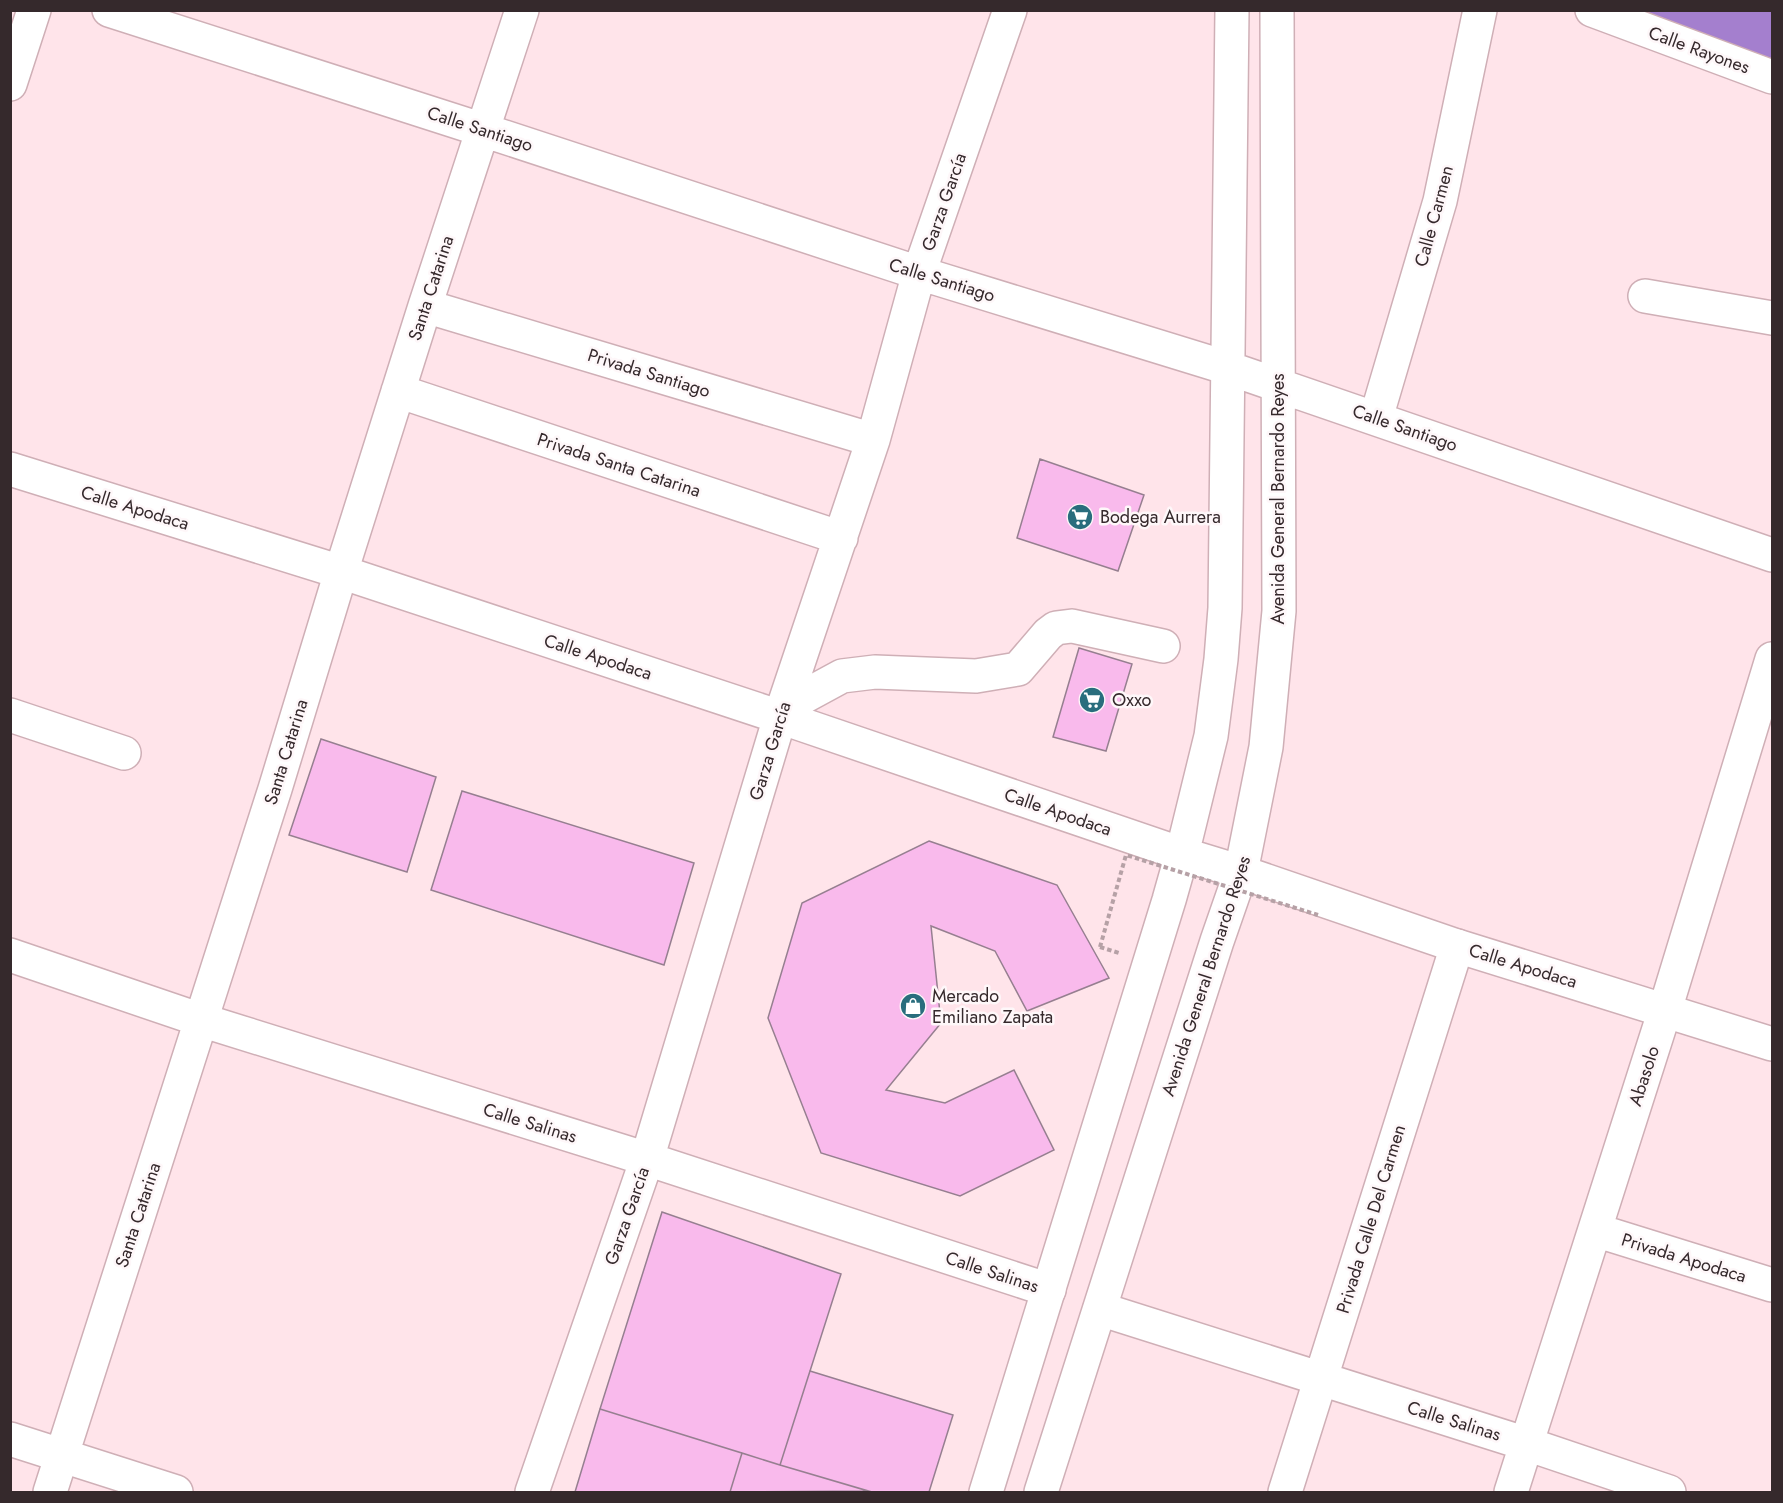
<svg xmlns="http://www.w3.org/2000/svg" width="1783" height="1503" font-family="Jost,sans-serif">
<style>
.water{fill:#a47fce}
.building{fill:#f9baec;stroke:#967f90;stroke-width:1.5}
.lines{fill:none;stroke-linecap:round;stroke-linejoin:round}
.minor-casing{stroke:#cfafb6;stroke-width:36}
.major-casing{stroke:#cfafb6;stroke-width:36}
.path{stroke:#b6a1a6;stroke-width:4;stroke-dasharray:4.5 3;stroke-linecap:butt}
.minor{stroke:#fff;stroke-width:33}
.major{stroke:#fff;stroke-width:33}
.path-bridge{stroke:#b6a1a6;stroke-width:4;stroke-dasharray:4.5 3;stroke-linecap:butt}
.labels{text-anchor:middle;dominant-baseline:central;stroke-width:5;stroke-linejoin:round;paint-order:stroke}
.street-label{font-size:18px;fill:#35292c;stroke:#fef7f9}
.poi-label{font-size:18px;fill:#35292c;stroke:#fef7f9;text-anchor:start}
</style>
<rect width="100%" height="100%" fill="#ffe4ea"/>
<!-- water -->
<path class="water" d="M1607,11H1772V74Z"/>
<!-- building -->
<path class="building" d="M1040,459L1144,495L1118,571L1017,538Z
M1079,648L1132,664L1106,751L1053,737Z
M321,739L436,777L407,872L289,835Z
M462,791L694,863L664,965L431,890Z
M929,841L1057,885L1109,978L1027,1011L995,951L931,926L941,1023L886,1090L945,1103L1014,1070L1054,1150L960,1196L821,1153L768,1018L802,903Z
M662,1212L841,1274L780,1465L600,1409Z
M810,1371L953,1415L929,1492H872L780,1465Z
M600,1409L742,1453L730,1492H575Z
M742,1453L780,1465L868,1491L730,1492Z"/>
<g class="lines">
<!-- minor casing -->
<g class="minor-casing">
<path id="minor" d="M109,10L483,130L919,273L1228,368
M1592,10L1772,77
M10,84L34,10
M1645,296L1772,318
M425,306L873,440
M398,391L841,538
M1376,418L1440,201L1480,10
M10,469L341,572L780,717L1182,854
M783,708L842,676L875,672L976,676L1018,669L1048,634L1056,628L1072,626L1163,646
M10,715L124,753
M10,955L201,1020L647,1159L1049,1290
M1595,1230L1772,1285
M1100,1309L1527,1444L1669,1492
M10,1439L176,1492
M50,1492L275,789L341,572L425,306L522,10
M532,1492L647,1159L780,717L873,440L919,273L1010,10
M1285,1492L1457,946
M1511,1492L1665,1010L1772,659"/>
</g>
<!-- major casing -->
<g class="major-casing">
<path id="major" d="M1228,368L1772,555
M1182,854L1241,872L1457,946L1772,1044
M986,1492L1169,900L1182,854L1211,736L1221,659L1225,608L1232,10
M1041,1492L1217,941L1241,872L1266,747L1279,611L1277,10"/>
</g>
<!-- path -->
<path class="path" d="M1100,947L1119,953"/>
<!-- minor -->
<use href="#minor" class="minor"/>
<!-- major -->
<use href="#major" class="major"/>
<!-- path-bridge -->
<path class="path-bridge" d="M1100,947L1126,855L1318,915"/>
</g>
<!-- icons -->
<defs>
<g id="supermarket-disc" transform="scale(1.35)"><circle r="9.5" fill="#296d7d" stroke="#fef7f9"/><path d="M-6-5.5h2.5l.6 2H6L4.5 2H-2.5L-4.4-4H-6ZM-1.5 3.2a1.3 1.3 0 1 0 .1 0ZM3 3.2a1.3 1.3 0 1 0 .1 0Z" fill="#fff"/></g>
<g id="shop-disc" transform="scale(1.35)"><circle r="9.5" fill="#296d7d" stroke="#fef7f9"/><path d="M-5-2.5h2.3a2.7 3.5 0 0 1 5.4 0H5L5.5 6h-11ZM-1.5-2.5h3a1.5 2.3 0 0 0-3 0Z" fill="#fff"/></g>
</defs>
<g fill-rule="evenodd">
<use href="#supermarket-disc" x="1080" y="517"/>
<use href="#supermarket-disc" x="1092" y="700"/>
<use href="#shop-disc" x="913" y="1006"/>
</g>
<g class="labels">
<!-- street labels -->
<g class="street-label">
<text transform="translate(1699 50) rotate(20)">Calle Rayones</text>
<text transform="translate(480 129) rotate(18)">Calle Santiago</text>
<text transform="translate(944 202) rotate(-71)">Garza García</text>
<text transform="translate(1434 216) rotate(-75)">Calle Carmen</text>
<text transform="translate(942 280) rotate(17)">Calle Santiago</text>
<text transform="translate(431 288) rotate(-72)">Santa Catarina</text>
<text transform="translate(649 373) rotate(17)">Privada Santiago</text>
<text transform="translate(1405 428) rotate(19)">Calle Santiago</text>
<text transform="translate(619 465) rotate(18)">Privada Santa Catarina</text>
<text transform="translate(1278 499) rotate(-90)">Avenida General Bernardo Reyes</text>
<text transform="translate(135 508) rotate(17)">Calle Apodaca</text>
<text transform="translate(598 657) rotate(18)">Calle Apodaca</text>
<text transform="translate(770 751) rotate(-73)">Garza García</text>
<text transform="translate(286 752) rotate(-73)">Santa Catarina</text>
<text transform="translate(1058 812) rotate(19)">Calle Apodaca</text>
<text transform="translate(1523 966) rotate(17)">Calle Apodaca</text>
<text transform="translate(1206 976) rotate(-72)">Avenida General Bernardo Reyes</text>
<text transform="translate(1644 1076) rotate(-72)">Abasolo</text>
<text transform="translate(530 1123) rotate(17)">Calle Salinas</text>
<text transform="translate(138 1215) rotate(-72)">Santa Catarina</text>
<text transform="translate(627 1216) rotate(-71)">Garza García</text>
<text transform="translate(1371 1219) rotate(-73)">Privada Calle Del Carmen</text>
<text transform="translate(1684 1258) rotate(17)">Privada Apodaca</text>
<text transform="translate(992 1272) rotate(18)">Calle Salinas</text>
<text transform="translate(1454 1421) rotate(17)">Calle Salinas</text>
</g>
<!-- poi labels -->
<g class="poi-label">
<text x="1100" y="517">Bodega Aurrera</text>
<text x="1112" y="700">Oxxo</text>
<text x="932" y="996">Mercado<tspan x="932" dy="21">Emiliano Zapata</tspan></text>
</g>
</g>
<!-- border -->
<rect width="1783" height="1503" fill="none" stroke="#35292c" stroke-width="24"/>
</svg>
